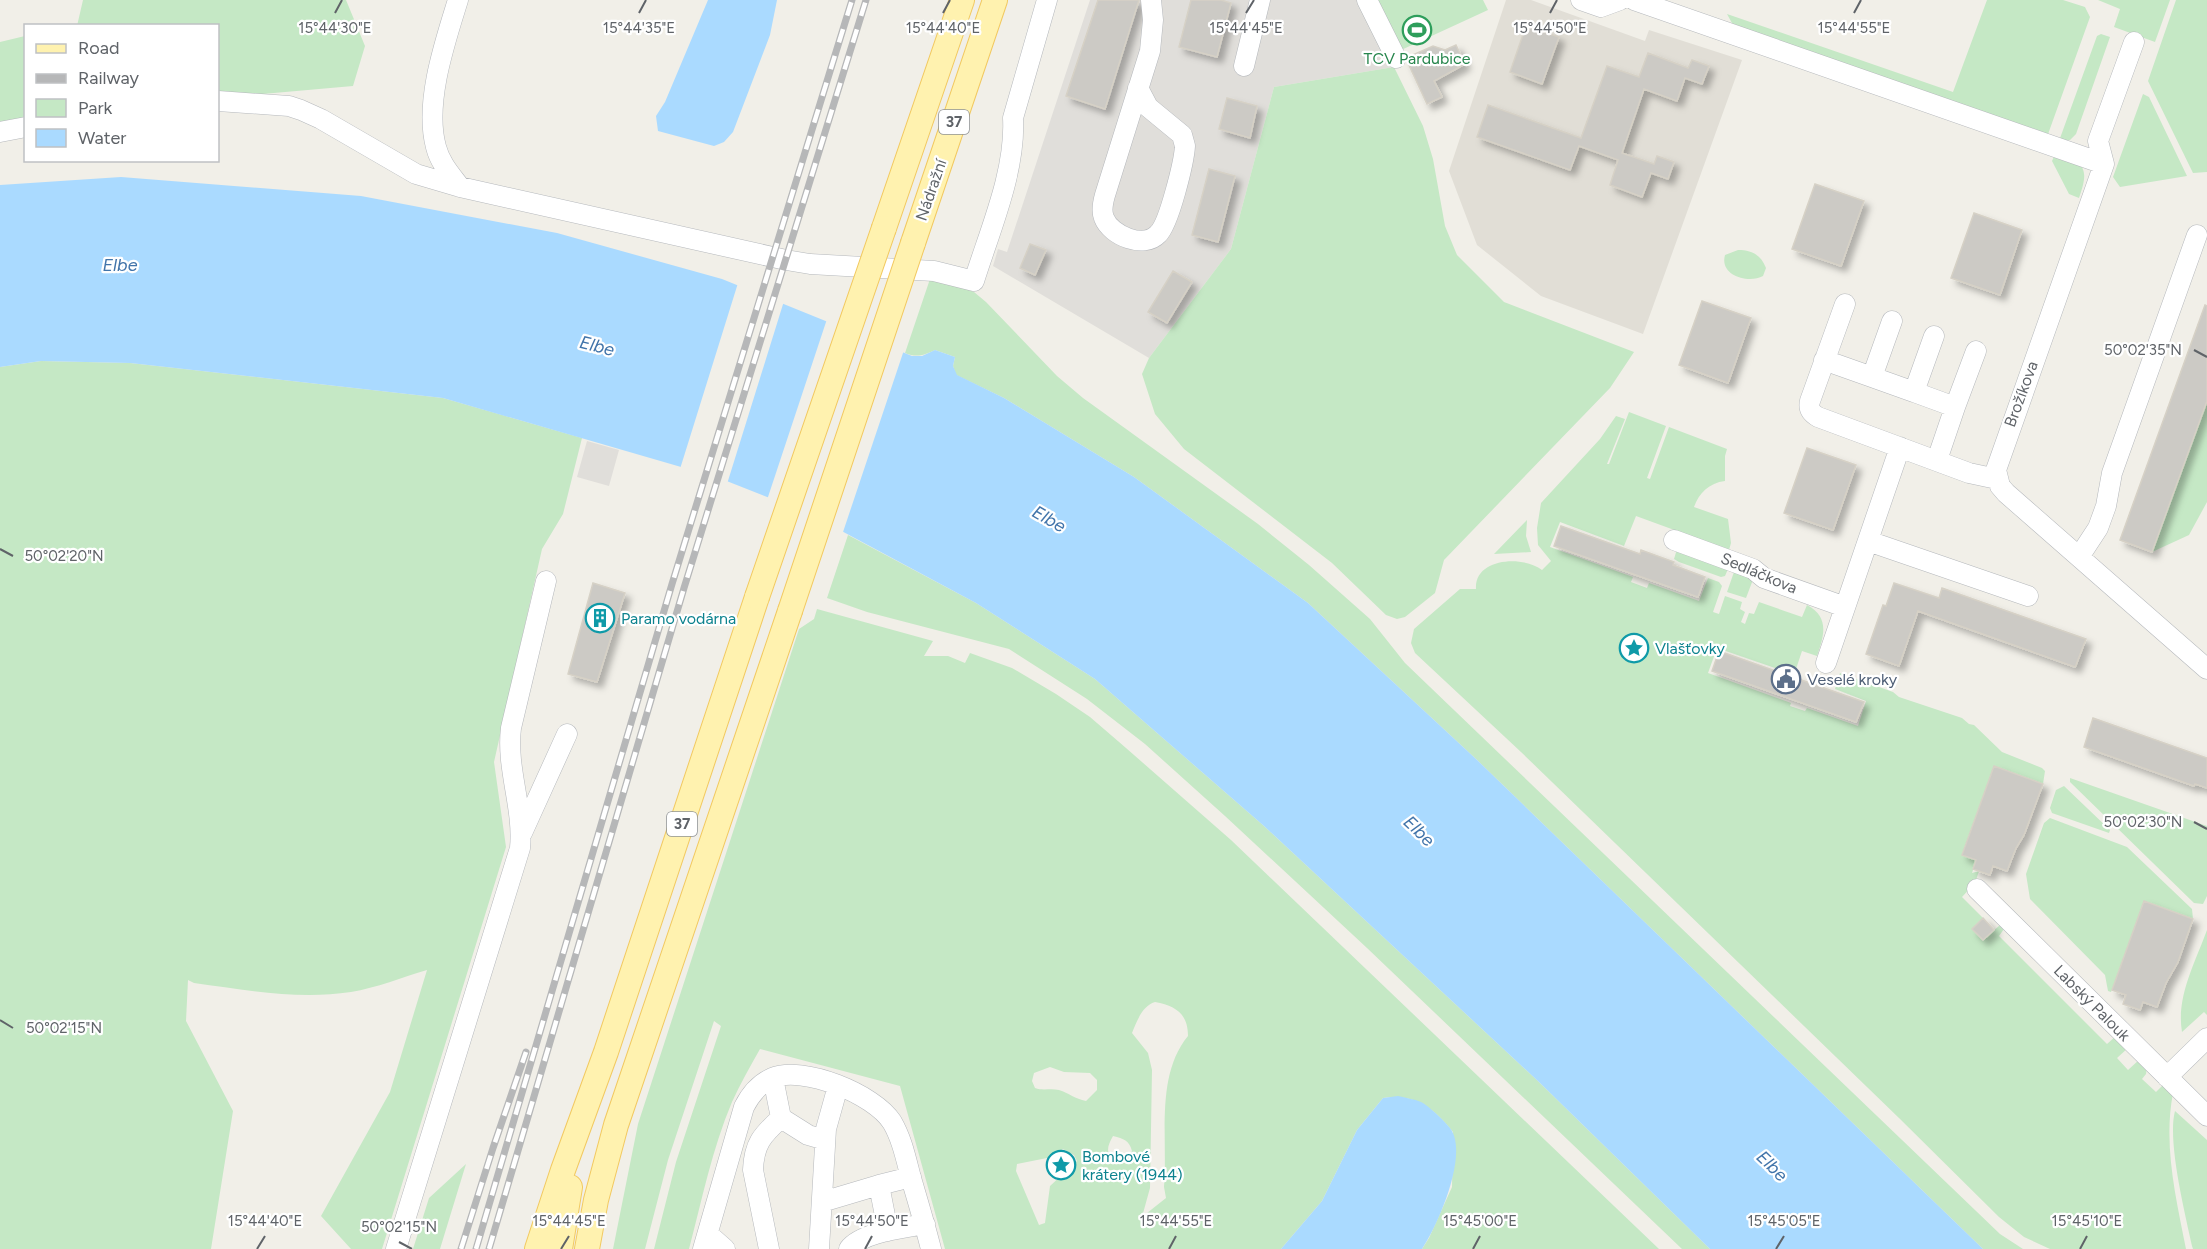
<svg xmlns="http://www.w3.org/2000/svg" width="2207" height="1249" font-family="Figtree,sans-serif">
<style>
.industrial{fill:#e0deda}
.education{fill:#e1ded6}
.green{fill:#c5e8c5;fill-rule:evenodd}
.water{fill:#aadaff}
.pier{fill:#f1efe8}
.building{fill:#cccac5;stroke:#d6d1c6;stroke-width:1.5;filter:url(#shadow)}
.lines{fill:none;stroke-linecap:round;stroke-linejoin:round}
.minor-casing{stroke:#b5b8bc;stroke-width:21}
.major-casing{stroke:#f2c960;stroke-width:26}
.minor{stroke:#fff;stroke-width:20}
.major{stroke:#fff2af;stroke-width:24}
.rail-casing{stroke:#b6b7b8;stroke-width:7}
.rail{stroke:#fff;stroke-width:4.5;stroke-dasharray:14;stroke-linecap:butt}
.major-bridge-casing{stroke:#f2c960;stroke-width:26;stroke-linecap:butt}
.major-bridge{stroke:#fff2af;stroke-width:24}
.ticks{fill:none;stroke:#5f6368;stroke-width:2}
.labels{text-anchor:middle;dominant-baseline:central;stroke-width:4.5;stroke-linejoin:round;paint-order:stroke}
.shield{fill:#fff;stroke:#8f9295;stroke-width:1.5}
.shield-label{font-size:15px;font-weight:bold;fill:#5f6368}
.leisure-label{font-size:16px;fill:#27864d;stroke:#fff}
.street-label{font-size:16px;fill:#5f6368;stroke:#fff}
.culture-label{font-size:16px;fill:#0d838f;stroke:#fff;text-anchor:start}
.service-label{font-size:16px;fill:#4e5e75;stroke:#fff;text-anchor:start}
.water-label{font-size:18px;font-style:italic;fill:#4174aa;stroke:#fff}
.ticks-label{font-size:15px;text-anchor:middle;fill:#5f6368;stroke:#fff;stroke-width:4.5;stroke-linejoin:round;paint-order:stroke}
</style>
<defs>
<filter id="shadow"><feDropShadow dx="5.5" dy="5.5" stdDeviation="3" flood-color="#0004"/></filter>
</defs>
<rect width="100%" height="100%" fill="#f1efe8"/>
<!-- industrial -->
<path class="industrial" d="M1090,0H1361L1394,67L1274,87L1231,249L1149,358L993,266L998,249L1007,252Z
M587,441L619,450L609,486L577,477Z"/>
<!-- education -->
<path class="education" d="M1506,0H1531L1645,41L1649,30L1742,60L1643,334L1541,296L1477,245L1449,171Z"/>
<!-- green -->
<path class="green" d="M83,0H346L365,46L353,86L218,98V26H77Z
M1376,0H1483L1488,10L1399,51Z
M1987,0H2063L2085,7L2090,17L2047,137L1733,25L1727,14L1953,92Z
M2098,0H2170L2155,42L2114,27L2120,9Z
M2176,0H2207V172L2193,173L2148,81Z
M2101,34L2110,37L2076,134L2070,140L2059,141L2097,36Z
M25,36V122L0,128V42Z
M1394,67L1423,126L1433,159L1445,226L1457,255L1504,302L1634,352L1610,388L1444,560L1435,593L1405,617L1397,619L1386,615L1332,563L1184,449L1155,414L1142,374L1149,358L1231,249L1274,87Z
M2143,94L2149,97L2187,176L2120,187L2113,177Z
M2057,150C2084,164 2090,167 2079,198L2069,194L2052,161Z
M1738,250C1752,250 1761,255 1766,268L1763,276C1749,284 1719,276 1725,255Z
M931,276L974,292L986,302L1057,376L1083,398L1258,524L1309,565L1370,619L1405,663L2000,1234L2023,1249H1983L1476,759L1308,603L1134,477L1004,398L956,375L953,366L955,357L935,350C924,355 917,358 905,353Z
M41,361L130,363L443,398L582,438L563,514L542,549L494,762L506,847L382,1249H351L321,1216L390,1092L427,970C403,977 376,988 351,992C298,1000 246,990 194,983L188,980L186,1021L233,1111L211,1249H0V367Z
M2207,401V502L2189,535L2152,552Z
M1629,412L1666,426L1647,478L1650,479L1669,427L1727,449L1725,456V481C1709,483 1699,493 1694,507L1728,519L1731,543L1729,550L1636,516L1624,546L1560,522L1550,547L1633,577L1631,582L1647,588L1649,583L1699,601L1708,578L1719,582L1722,586L1713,612L1719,614L1725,596L1742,602L1740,609L1745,612L1741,622L1745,624L1749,613L1754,614L1759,602L1802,617L1807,605C1830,617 1824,636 1817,656L1802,651L1796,669L1787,665L1784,671L1717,648L1708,673L1791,703L1790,706L1805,711L1807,708L1858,726L1866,701L1835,689L1840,673L1893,692L1899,697L1962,718L1969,724L1974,725L2002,752L2042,768L2045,771L2043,784L1994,766L1962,854L1976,860L1972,873L1979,871L1975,883L1962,897L1983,918L1972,929L1983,940L2000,925L2004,929L1999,936L2107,1044L2116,1036L2128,1048L2117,1058L2128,1070L2140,1059L2147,1067L2146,1074L2142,1079L2156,1092L2164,1084L2173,1093C2163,1145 2176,1198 2186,1249H2050L2024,1237L1999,1217L1899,1118L1521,752L1415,653L1411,643L1414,629L1460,589H1476C1474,558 1523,555 1542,570L1551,561L1538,545L1537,528L1541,503L1600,439L1616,416L1625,419L1607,464H1609Z
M1527,520L1526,536L1531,552L1494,554Z
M848,535L976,603L1095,679L1264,826L1540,1083L1710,1249H1682L1367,948L1225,816L1145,744L1087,699L1009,649L867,612L827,598Z
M1677,549L1728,569L1725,576L1721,577L1679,562L1674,559Z
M1734,572L1754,577L1746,598L1727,592Z
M817,609L933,641L924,656H948L965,663L970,653L1012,668L1056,694L1090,717L1126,748L1231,840L1659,1249H1422L1429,1238L1452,1187L1453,1132C1434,1108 1414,1093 1383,1098L1357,1130L1322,1201L1281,1249H945L900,1086L760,1049C750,1067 740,1084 732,1102C712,1149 702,1200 689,1249H654L676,1162L721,1026L714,1021L668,1160L645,1249H613L638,1124L799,629L814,619ZM1155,1002C1176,1006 1188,1014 1188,1036C1155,1076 1168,1139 1164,1187L1166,1198L1142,1217L1150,1188L1152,1070L1148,1053L1132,1033C1137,1021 1142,1006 1155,1002ZM1050,1067L1064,1072L1090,1073L1097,1080V1090L1086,1101C1075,1099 1069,1093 1059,1090C1050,1088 1043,1091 1035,1088L1032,1081L1034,1073ZM1113,1136C1124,1139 1129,1140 1132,1151L1127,1160L1116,1164C1106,1154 1106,1148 1113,1136ZM1063,1149L1074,1155L1077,1161L1050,1186L1045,1223L1039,1225L1016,1171L1017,1164L1052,1157Z
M2070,778L2207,826V896L2203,904L2194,903L2070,782Z
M2064,786L2110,830L2109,833L2052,813L2050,808L2056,790Z
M2050,818L2127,847L2192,909L2193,919L2144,902L2111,992L2108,991L2105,975L2030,899L2026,874L2044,823Z
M2207,930V1015L2204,1012L2182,1032C2176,997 2195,963 2207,930Z
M2175,1111L2207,1140V1249H2193L2192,1246C2185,1213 2167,1141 2175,1111Z
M466,1164L440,1249H413L429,1198Z"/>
<!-- water -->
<path class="water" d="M708,0H777L770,35L733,132L724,142L714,146L658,131L656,116L665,102Z
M121,177L361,196L557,233L722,279L912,356H922L935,350L955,357L953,366L957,375L1004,398L1134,477L1308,603L1476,759L1983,1249H1710L1540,1083L1264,826L1095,679L976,603L808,513L719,478L443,398L130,363L41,361L0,367V185Z
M1398,1096C1406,1098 1414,1099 1421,1102C1428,1105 1448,1124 1452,1131C1467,1158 1438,1225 1422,1249H1281L1322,1201L1357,1130L1383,1098Z"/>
<!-- pier -->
<path class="pier" d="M738,283L784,301L727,484L680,469Z
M827,319L904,350L842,535L807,516L767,500Z"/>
<!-- building -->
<path class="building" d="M1098,0H1139L1105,109L1066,96Z
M1191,0H1221L1231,3L1217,57L1179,47Z
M1526,26L1559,37L1542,84L1510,72Z
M1456,45L1465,64L1434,81L1442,97L1427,104L1407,61L1408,57L1433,46L1445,50Z
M1648,53L1688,68L1692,60L1709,66L1702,84L1685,78L1677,101L1644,89L1622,153L1654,164L1657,156L1674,162L1668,179L1651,173L1642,197L1610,185L1618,160L1579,146L1570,170L1477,137L1488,105L1581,138L1607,66L1639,77Z
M1227,98L1257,106L1250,138L1219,129Z
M1209,169L1235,176L1218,242L1192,235Z
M1815,184L1864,201L1841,266L1792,249Z
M1974,213L2022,230L2000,295L1951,278Z
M1030,244L1046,250L1035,275L1020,268Z
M1173,271L1192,282L1167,323L1148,312Z
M1702,301L1751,318L1728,383L1679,365Z
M2205,305L2207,306V401L2152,552L2120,540Z
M1807,448L1856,465L1833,530L1784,513Z
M1561,526L1640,554L1641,550L1674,562L1673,565L1705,577L1698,597L1554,546Z
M593,583L625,593L597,682L568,674Z
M1894,583L1939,598L1942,588L2086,639L2076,665L2075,667L1918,611L1899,666L1866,654L1883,605L1886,606Z
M1719,651L1864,702L1856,722L1712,671Z
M2093,718L2207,758V788L2195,784L2194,786L2084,747Z
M1994,766L2043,784L2024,835L2016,848L2007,871L1993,866L1990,875L1973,869L1976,860L1962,855Z
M2144,901L2193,919L2178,962L2166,983L2157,1007L2143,1002L2140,1010L2123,1004L2126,995L2112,990Z
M1983,918L1994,930L1983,940L1972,929Z"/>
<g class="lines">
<!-- minor casing -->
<g class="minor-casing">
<path id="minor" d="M458,0C445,42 424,103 436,147C440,163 451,175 460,187
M1367,0L1396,58
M1581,0L1601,7L1620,0
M1634,0L2104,164
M2134,42L2098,141L2104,164L1996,470L2000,486L2006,493L2207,669
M1244,66L1260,0
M1138,88L1148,107L1182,135L1185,146C1184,162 1169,224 1158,234C1144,249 1111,236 1104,218C1101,211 1103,202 1105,195L1150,51L1153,20L1151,0
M218,101L289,106L301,110L321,119L416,174L460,187L786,260L810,264L934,271L974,281C990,230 1016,171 1013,118L1047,0
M0,132L26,127
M1845,304L1810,401C1808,409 1811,413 1818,417L1969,473L1997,479
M1824,360L1872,377L1892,321
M1872,377L1914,392L1934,336
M1914,392L1955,407L1937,460
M1955,407L1976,351
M1674,540L1753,569L1764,578L1845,607
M1868,541L2028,596
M2079,557L2098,528L2106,506L2112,473L2197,235
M1826,663L1900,447
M522,833L567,734
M1977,889L2207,1116
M2167,1077L2207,1038
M781,1118L808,1135L825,1140
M822,1202L879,1185
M888,1231L879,1185L911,1177
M708,1234L725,1249
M396,1249L520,848C524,808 506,769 511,728L546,581
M703,1249L744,1107C750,1095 759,1084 772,1078C803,1065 874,1094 892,1122C902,1139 906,1159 911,1178C918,1202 925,1225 931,1249
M769,1249L753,1170C754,1144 762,1135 781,1118L773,1078
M819,1249L826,1129L838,1086
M849,1249C862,1232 905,1228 925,1224"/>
</g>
<!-- major casing -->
<g class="major-casing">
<path id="major" d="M884,228L962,0
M913,243L995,0
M537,1249L563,1170L606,1052L757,597
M560,1249L570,1187
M587,1249L596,1200L616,1125L790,611"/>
</g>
<!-- minor -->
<use href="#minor" class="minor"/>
<!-- major -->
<use href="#major" class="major"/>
<!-- rail casing -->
<g class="rail-casing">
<path id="rail" d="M461,1249L493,1148L526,1052
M476,1249L672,584L852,0
M489,1249L684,588L866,0"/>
</g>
<!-- rail -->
<use href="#rail" class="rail"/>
<!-- major-bridge casing -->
<g class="major-bridge-casing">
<path id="major-bridge" d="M757,597L884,228
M790,611L913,243"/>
</g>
<!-- major-bridge -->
<use href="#major-bridge" class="major-bridge"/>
</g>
<!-- ticks -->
<path class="ticks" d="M335,13L342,0M639,13L646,0M943,13L950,0M1246,13L1254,0M1550,13L1557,0M1854,13L1861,0M2194,350L2207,357M0,549L13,556M2194,822L2207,829M0,1020L13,1028M399,1242L412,1249M257,1249L265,1236M561,1249L569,1236M865,1249L872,1236M1169,1249L1176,1236M1473,1249L1480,1236M1776,1249L1784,1236M2080,1249L2087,1236"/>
<!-- icons -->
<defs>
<g id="stadium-ring" transform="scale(1.5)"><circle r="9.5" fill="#fff" stroke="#2e9e5b" stroke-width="1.5"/><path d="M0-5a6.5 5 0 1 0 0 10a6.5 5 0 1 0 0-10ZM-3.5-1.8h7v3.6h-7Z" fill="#2e9e5b"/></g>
<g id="building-ring" transform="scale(1.5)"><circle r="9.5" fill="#fff" stroke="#0f9aa8" stroke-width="1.5"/><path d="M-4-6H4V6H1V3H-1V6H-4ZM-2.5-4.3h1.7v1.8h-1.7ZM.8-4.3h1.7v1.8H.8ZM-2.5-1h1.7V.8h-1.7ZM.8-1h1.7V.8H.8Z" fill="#0f9aa8"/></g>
<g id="sight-ring" transform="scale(1.5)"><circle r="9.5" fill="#fff" stroke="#0f9aa8" stroke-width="1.5"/><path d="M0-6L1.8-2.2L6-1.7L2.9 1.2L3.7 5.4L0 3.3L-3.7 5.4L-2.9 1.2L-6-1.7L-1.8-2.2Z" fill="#0f9aa8"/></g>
<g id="civic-ring" transform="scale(1.5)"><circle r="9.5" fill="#fff" stroke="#5c6f8a" stroke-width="1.5"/><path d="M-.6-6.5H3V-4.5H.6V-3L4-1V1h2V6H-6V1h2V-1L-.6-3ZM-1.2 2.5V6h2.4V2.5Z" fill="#5c6f8a"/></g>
</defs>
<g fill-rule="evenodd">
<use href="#stadium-ring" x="1417" y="30"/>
<use href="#building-ring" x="600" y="618"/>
<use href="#sight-ring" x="1634" y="648"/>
<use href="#civic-ring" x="1786" y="679"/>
<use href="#sight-ring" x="1061" y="1165"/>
</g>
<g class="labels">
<!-- shield labels -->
<g class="shield">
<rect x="939" y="110" width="30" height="24" rx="4.5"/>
<rect x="667" y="812" width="30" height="24" rx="4.5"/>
</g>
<g class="shield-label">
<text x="954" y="122">37</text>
<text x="682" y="824">37</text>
</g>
<!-- leisure labels -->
<g class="leisure-label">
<text x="1417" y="58">TCV Pardubice</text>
</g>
<!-- street labels -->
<g class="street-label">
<text transform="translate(931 190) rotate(-71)">Nádražní</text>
<text transform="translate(2021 394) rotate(-70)">Brožíkova</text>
<text transform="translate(1759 573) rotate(23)">Sedláčkova</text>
<text transform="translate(2092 1003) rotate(45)">Labský Palouk</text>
</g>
<!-- culture labels -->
<g class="culture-label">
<text x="621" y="618">Paramo vodárna</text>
<text x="1655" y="648">Vlašťovky</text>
<text x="1082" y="1156">Bombové<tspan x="1082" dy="18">krátery (1944)</tspan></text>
</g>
<!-- service labels -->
<g class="service-label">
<text x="1807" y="679">Veselé kroky</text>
</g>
<!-- water labels -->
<g class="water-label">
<text x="120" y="265">Elbe</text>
<text transform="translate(597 346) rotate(14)">Elbe</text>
<text transform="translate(1049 519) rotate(30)">Elbe</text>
<text transform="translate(1419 831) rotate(44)">Elbe</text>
<text transform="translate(1772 1166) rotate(44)">Elbe</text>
</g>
</g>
<g class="ticks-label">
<text x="335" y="33">15°44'30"E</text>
<text x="639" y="33">15°44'35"E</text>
<text x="943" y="33">15°44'40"E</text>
<text x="1246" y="33">15°44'45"E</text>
<text x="1550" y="33">15°44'50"E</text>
<text x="1854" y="33">15°44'55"E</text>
<text x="2143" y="355">50°02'35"N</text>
<text x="64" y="561">50°02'20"N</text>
<text x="2143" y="827">50°02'30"N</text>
<text x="64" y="1033">50°02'15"N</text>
<text x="265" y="1226">15°44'40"E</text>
<text x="569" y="1226">15°44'45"E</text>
<text x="872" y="1226">15°44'50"E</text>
<text x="1176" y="1226">15°44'55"E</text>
<text x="1480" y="1226">15°45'00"E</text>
<text x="1784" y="1226">15°45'05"E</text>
<text x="2087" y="1226">15°45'10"E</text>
<text x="399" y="1232">50°02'15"N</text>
</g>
<!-- legend -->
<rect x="24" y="24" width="195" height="138" fill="#ffffff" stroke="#bfc1c3" stroke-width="1.5"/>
<rect x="36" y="44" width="30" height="9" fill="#fff2af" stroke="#bfc1c3" stroke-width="1.5"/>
<text x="78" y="54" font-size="18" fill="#5f6368">Road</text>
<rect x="36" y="74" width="30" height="9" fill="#b6b7b8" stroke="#bfc1c3" stroke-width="1.5"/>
<text x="78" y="84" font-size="18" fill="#5f6368">Railway</text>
<rect x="36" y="99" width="30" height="18" fill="#c5e8c5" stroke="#bfc1c3" stroke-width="1.5"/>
<text x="78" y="114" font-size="18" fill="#5f6368">Park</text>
<rect x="36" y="129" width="30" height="18" fill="#aadaff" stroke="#bfc1c3" stroke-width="1.5"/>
<text x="78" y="144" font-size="18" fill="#5f6368">Water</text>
</svg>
